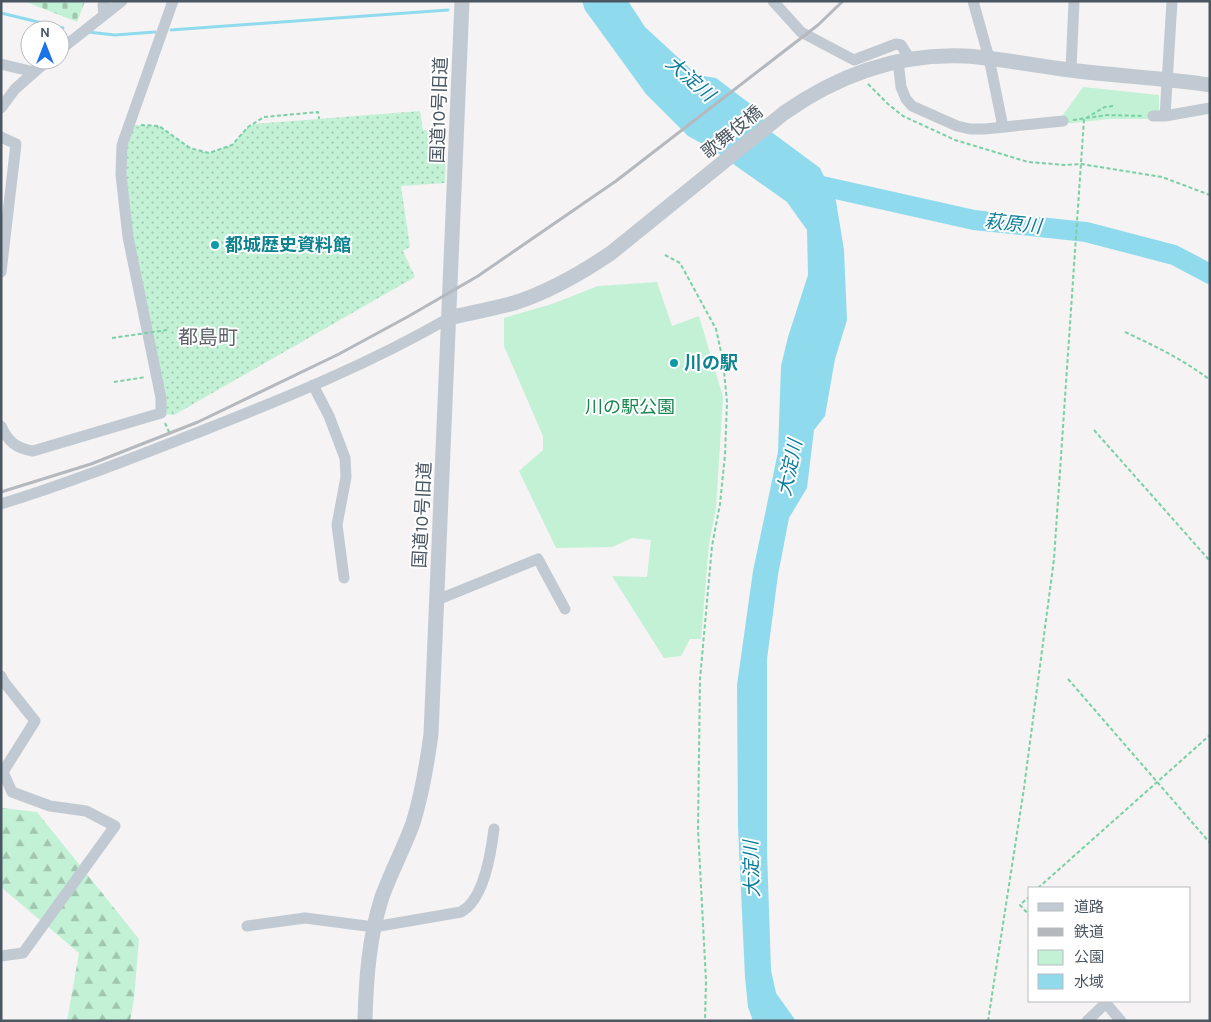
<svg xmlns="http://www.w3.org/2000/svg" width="1211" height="1022" font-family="Karla,'Noto Sans JP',sans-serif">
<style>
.grass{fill:url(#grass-dots)}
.forest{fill:url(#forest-firs)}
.cemetery{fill:url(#cemetery-stones)}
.park{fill:#c3f1d5}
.water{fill:#90daee}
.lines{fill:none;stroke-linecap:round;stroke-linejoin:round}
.stream{stroke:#90daee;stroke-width:3}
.river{stroke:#90daee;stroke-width:20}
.path{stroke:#7ad0a6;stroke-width:2;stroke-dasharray:4 2.5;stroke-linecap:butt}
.minor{stroke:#c1cad2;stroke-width:11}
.tertiary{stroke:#c1cad2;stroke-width:15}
.rail{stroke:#b5b8bd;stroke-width:3}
.path-bridge{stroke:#7ad0a6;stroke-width:2;stroke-dasharray:4 2.5;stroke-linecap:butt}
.culture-dot{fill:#0f9aa8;stroke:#fff;stroke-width:2}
.labels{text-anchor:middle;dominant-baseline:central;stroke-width:4;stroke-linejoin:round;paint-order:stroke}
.street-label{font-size:18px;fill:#4a5661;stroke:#fff}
.culture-label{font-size:18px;font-weight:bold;fill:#0d838f;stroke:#fff;text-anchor:start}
.park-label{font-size:18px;fill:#17864f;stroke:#fff}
.water-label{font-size:19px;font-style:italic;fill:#0c7c9b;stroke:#fff}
.quarter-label{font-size:20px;fill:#5f6368;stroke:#fff}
</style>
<defs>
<pattern id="grass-dots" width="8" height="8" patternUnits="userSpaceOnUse" patternTransform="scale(1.25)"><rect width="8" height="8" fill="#c3f1d5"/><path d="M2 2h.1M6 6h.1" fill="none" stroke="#a0c6b0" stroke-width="1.8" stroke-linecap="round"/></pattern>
<pattern id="forest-firs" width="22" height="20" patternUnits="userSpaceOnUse" patternTransform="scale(1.25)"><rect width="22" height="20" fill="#c3f1d5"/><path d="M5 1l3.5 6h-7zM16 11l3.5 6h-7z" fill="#a0c6b0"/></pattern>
<pattern id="cemetery-stones" width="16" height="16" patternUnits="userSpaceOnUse" patternTransform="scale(1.25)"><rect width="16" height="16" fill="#c3f1d5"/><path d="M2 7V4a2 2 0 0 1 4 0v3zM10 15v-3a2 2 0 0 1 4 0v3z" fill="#a0c6b0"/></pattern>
</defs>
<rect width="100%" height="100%" fill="#f5f3f3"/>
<!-- grass -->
<path class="grass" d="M420,111L423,130H446L445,183L401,186L410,247L403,251L415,277L174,415L160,414L121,175L129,125L159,126L190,148L209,153L232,145L248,127L254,124Z"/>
<!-- forest -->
<path class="forest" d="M1,808L37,812L139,939L134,999L130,1021H67L79,953L1,887Z"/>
<!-- cemetery -->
<path class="cemetery" d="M24,1H85L77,22Z"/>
<!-- park -->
<path class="park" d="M1083,87L1159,95V113L1153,119H1109L1063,124V115Z
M657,282L672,326L699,316L723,397L716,508L709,544L701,639H690L681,656L664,658L612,576L647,577L651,540L632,538L612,547L556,548L519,471L543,450V436L504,346V318L552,304L598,286Z"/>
<!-- water -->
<path class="water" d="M582,1H628L645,27L697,75L716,78L757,109L770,131L820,168L836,201L844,250L847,320L835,359L825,416L814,430L807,488L789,518L778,575L767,659V852L771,970L776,993L796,1021H753L748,1007L745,977L738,827L737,685L753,571L778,452L781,366L788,337L808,275L807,230L787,202L712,149L688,136L646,94L585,10Z"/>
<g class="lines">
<!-- stream -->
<path class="stream" d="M1,13L63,28
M171,30L448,10
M88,32L115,35L155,32"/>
<!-- river -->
<path class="river" d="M813,184L974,220L1086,232L1174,255L1210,274"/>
<!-- path -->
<path class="path" d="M868,84L888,104L903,116L955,140L1028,162L1066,165L1081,164L1162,177L1210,195
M1086,118L1105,107L1114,106
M1073,120L1107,115L1143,116
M141,125L159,126L190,148L209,153L232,145L248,127L264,117L318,112L319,119
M665,255L680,263L716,329L723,361L727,402L725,455L720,504L712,546L700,679L698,829L706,981L705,1021
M1125,332C1155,346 1184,360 1210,380
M114,382L146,377
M165,423L169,432
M1094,430L1210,561
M1068,679L1210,843
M1038,888L1210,735
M1030,896L1020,905L1030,916
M988,1021L1024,788L1054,559L1084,119"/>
<!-- minor -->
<path class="minor" d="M773,1L801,32L854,60L896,44L901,45L910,59
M973,1L989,58L1003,127
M104,15L103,5L105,1
M60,50L122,1
M898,61L901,87L906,99L912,106L957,126L970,129H985L1063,121
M1,64L34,72
M1071,70L1074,1
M1,108L15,89L48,60
M1153,116H1165L1210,108
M1165,116L1172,1
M1,137L16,144L1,272
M313,385L329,416L345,458L346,477L337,525L344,578
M1,426C8,442 16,448 33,451L161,413V398L128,237L121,175L122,145L173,1
M1,504C70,483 137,456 204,430C288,397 371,363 449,318
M437,600L538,559L565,609
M1,676L4,682L35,721L3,772L12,792L50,806L86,811L115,826L23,953L1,956
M247,926L305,918L374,927L461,912C484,900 491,853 494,829
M1104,1001L1121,1021
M1087,1021L1106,1003"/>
<!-- tertiary -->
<path class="tertiary" d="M449,318C470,313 493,309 514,303C549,292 580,274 611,253L784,113C838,75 898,53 965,56C1000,58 1035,66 1070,70C1117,76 1163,78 1210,85
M365,1021C366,979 369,937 382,897C391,872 404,848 413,823C422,794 427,764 431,734L462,1"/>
<!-- rail -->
<path class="rail" d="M1,492L91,464L198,422L339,354L409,316L478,276L616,181L818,25L843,1"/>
<!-- path-bridge -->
<path class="path-bridge" d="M112,338L167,330"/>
</g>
<!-- markers -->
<g class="culture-dot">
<circle cx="215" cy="245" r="5"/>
<circle cx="674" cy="363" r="5"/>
</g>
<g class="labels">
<!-- street labels -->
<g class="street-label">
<text transform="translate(439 110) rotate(-88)">国道10号旧道</text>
<text transform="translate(732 132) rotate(-39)">歌舞伎橋</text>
<text transform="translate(422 515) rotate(-87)">国道10号旧道</text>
</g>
<!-- culture labels -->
<g class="culture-label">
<text x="225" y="245">都城歴史資料館</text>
<text x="684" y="363">川の駅</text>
</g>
<!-- park labels -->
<g class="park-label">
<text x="630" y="407">川の駅公園</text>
</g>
<!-- water labels -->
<g class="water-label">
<text transform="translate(690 79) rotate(41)">大淀川</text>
<text transform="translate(1013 224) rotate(6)">萩原川</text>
<text transform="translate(790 468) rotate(-78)">大淀川</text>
<text transform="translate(752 869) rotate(-92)">大淀川</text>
</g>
<!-- quarter labels -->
<g class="quarter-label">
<text x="208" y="337">都島町</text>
</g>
</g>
<!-- border -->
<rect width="1211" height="1022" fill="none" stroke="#4a5661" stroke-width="5"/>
<!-- legend -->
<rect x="1028" y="887" width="162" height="115" fill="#ffffff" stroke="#b7bbc0"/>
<rect x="1038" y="903" width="25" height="8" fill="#c1cad2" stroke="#b7bbc0"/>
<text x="1074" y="912" font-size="15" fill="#4a5661">道路</text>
<rect x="1038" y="928" width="25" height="8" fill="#b5b8bd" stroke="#b7bbc0"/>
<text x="1074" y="937" font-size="15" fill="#4a5661">鉄道</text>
<rect x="1038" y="950" width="25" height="15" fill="#c3f1d5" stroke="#b7bbc0"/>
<text x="1074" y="962" font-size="15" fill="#4a5661">公園</text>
<rect x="1038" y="974" width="25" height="15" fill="#90daee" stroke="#b7bbc0"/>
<text x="1074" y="987" font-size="15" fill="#4a5661">水域</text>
<!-- north arrow -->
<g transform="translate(45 45)"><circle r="24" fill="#ffffff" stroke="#b7bbc0"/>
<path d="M0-4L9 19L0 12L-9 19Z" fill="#1a73e8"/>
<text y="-8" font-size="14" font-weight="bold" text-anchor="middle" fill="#4a5661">N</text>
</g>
</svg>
